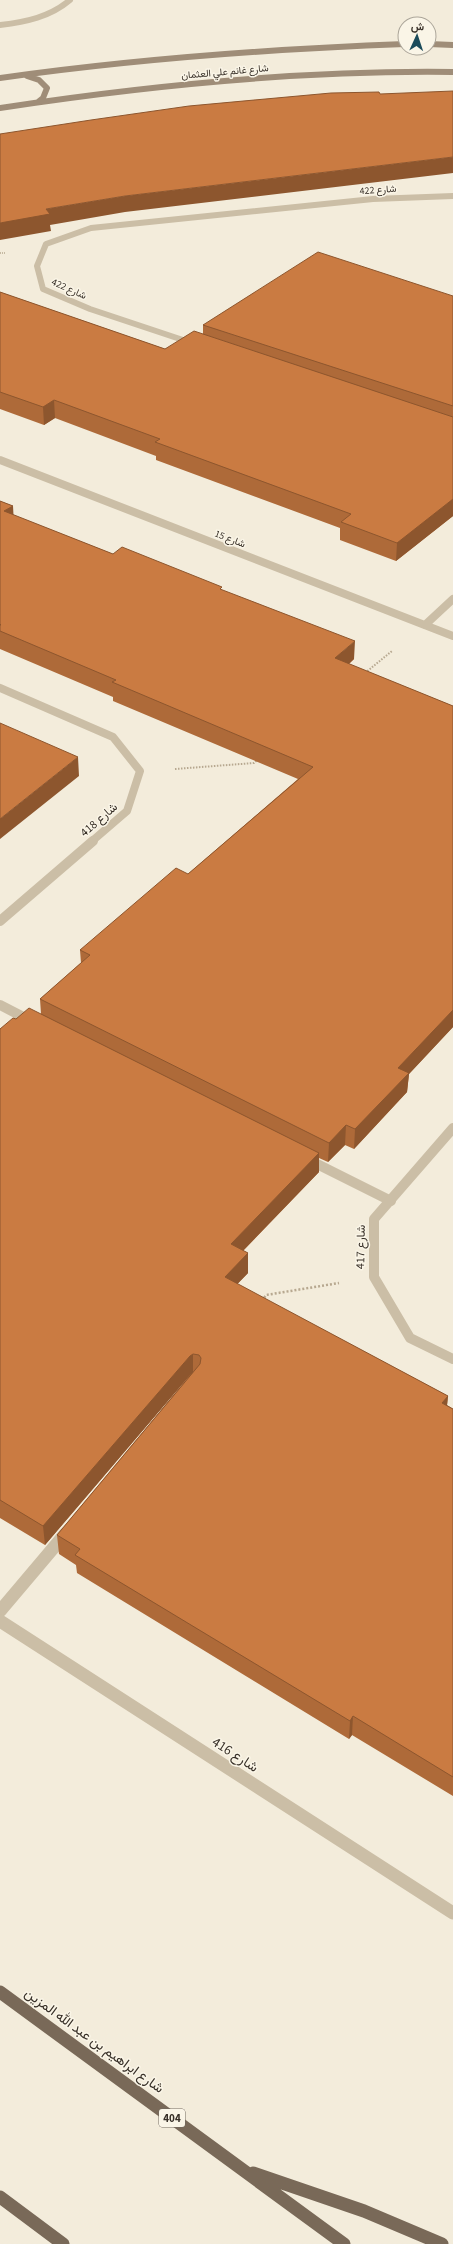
<svg xmlns="http://www.w3.org/2000/svg" width="453" height="2244" font-family="'Source Sans 3',Vazirmatn,sans-serif">
<style>
.lines{fill:none;stroke-linecap:round;stroke-linejoin:round}
.path-far2{stroke:#b7a890;stroke-width:1.5;stroke-dasharray:1 1;stroke-linecap:butt}
.path-far1{stroke:#b7a890;stroke-width:2;stroke-dasharray:1.5 1.5;stroke-linecap:butt}
.path{stroke:#b7a890;stroke-width:2.5;stroke-dasharray:2 2;stroke-linecap:butt}
.lane-far1{stroke:#cbbea6;stroke-width:10}
.lane{stroke:#cbbea6;stroke-width:13}
.street-far3{stroke:#cbbea6;stroke-width:6}
.street-far2{stroke:#cbbea6;stroke-width:8}
.street-far1{stroke:#cbbea6;stroke-width:10}
.street{stroke:#cbbea6;stroke-width:13}
.secondary{stroke:#9f8d78;stroke-width:6}
.primary{stroke:#796958;stroke-width:13}
.wall{fill:#ae6a39}
.shaded-wall{fill:#8d562e}
.building{fill:#ca7b42;stroke:#8d562e}
.labels{text-anchor:middle;dominant-baseline:central;stroke-width:3;stroke-linejoin:round;paint-order:stroke}
.far-street-label{font-size:10px;fill:#372f27;stroke:#faf5e7}
.shield{fill:#faf5e7;stroke:#726a61;stroke-width:1}
.shield-label{font-size:11px;font-weight:bold;fill:#372f27}
.street-label{font-size:12px;fill:#372f27;stroke:#faf5e7}
.near-street-label{font-size:14px;fill:#372f27;stroke:#faf5e7}
</style>
<rect width="100%" height="100%" fill="#f3ecdb"/>
<g class="lines">
<!-- path-far2 -->
<path class="path-far2" d="M0,253H6"/>
<!-- path-far1 -->
<path class="path-far1" d="M365,673L392,651
M175,769L254,763L257,760"/>
<!-- path -->
<path class="path" d="M262,1301L266,1295L339,1283"/>
<!-- lane-far1 -->
<path class="lane-far1" d="M0,1005L33,1022
M307,1159L391,1201"/>
<!-- lane -->
<path class="lane" d="M0,1611L66,1533"/>
<!-- street-far3 -->
<path class="street-far3" d="M0,25C26,22 50,17 70,0
M192,343L90,309L43,289L37,266L46,244L91,228L373,199L453,196"/>
<!-- street-far2 -->
<path class="street-far2" d="M0,460L453,636
M425,625L453,599
M0,688L113,737L140,771L127,811L91,842"/>
<!-- street-far1 -->
<path class="street-far1" d="M0,921L93,841
M453,1128L374,1219V1277L410,1338L453,1359"/>
<!-- street -->
<path class="street" d="M0,1621L453,1913"/>
<!-- secondary -->
<path class="secondary" d="M429,44L453,45
M27,76L39,80L47,88L43,98L38,102
M0,78C135,59 269,49 405,44
M0,108C151,85 301,70 453,72"/>
<!-- primary -->
<path class="primary" d="M0,1992L344,2244
M253,2173L364,2211L442,2244
M0,2197L63,2244"/>
</g>
<!-- wall -->
<path class="wall" d="M0,292L165,349L203,334V325L453,296V516L396,561L340,540V528L156,460V456L55,418L44,425L0,409Z
M0,501L13,506V515L113,554L222,590L354,659L349,664L453,706V1027L409,1074L407,1092L354,1149L345,1145L328,1162L319,1158V1172L243,1251L248,1253V1273L237,1284L448,1396L447,1405L453,1409V1796L352,1735L349,1739L77,1573L76,1565L59,1554L57,1535L191,1374L45,1545L0,1518V1029L16,1019L41,1014L40,999L81,963L80,950L188,874L298,779L113,701V697L0,649Z"/>
<!-- shaded-wall -->
<path class="shaded-wall" d="M453,157V173L125,212L50,225L51,231L0,240V223L46,209L125,196Z
M54,400L55,418L44,425L43,407Z
M453,499V516L396,561L397,543Z
M13,506L14,524L4,511Z
M355,641L354,659L334,677L335,658Z
M78,757L79,776L0,839V819Z
M453,1010V1027L409,1074L407,1092L354,1149L355,1129L398,1068Z
M346,1125L345,1145L328,1162L329,1143Z
M319,1153V1172L231,1263V1244Z
M248,1253V1273L225,1297V1277Z
M193,1354V1373L190,1375L45,1545L43,1526L190,1356Z
M448,1396L446,1415L442,1403Z
M353,1716L352,1735L349,1739L350,1721Z"/>
<!-- building -->
<path class="building" d="M453,91V157L125,196L46,209L50,214L0,223V134L91,120L189,106L331,93L379,92L380,94Z
M318,252L453,296V406L203,325Z
M0,292L165,349L194,331L453,417V499L397,543L341,522L351,514L155,442L160,439L54,400L43,407L0,392Z
M0,501L13,506L4,511L113,554L122,547L222,587L220,589L355,641L335,658L453,706V1010L398,1068L409,1073L355,1129L346,1125L329,1143L40,999L90,955L80,950L176,868L188,874L313,767L112,682L116,680L0,631V625H1L0,624Z
M0,723L78,757L0,819Z
M29,1008L319,1153L231,1244L248,1253L225,1277L448,1396L442,1403L453,1409V1777L353,1716L350,1721L75,1555L80,1549L57,1535L200,1364L201,1358L199,1355L193,1354L190,1356L43,1526L0,1500V1029L13,1018L16,1019Z"/>
<g class="labels">
<!-- far-street labels -->
<g class="far-street-label">
<text transform="translate(225 72) rotate(-5)">شارع غانم علي العثمان</text>
<text transform="translate(378 190) rotate(-4)">شارع 422</text>
<text transform="translate(69 289) rotate(24)">شارع 422</text>
<text transform="translate(230 539) rotate(21)">شارع 15</text>
</g>
<!-- shield labels -->
<rect class="shield" x="159" y="2109" width="26" height="18" rx="3"/>
<g class="shield-label">
<text x="172" y="2118">404</text>
</g>
<!-- street labels -->
<g class="street-label">
<text transform="translate(99 820) rotate(-41)">شارع 418</text>
<text transform="translate(361 1247) rotate(-89)">شارع 417</text>
</g>
<!-- near-street labels -->
<g class="near-street-label">
<text transform="translate(235 1755) rotate(33)">شارع 416</text>
<text transform="translate(94 2041) rotate(36)">شارع ابراهيم بن عبد الله المزين</text>
</g>
</g>
<!-- north arrow -->
<g transform="translate(417 36) rotate(3)"><circle r="19" fill="#faf5e7" stroke="#aca69a"/>
<path d="M0-3L7 15L0 10L-7 15Z" fill="#1b4b5a"/>
<text y="-6" font-size="11" font-weight="bold" text-anchor="middle" fill="#372f27">ش</text>
</g>
</svg>
